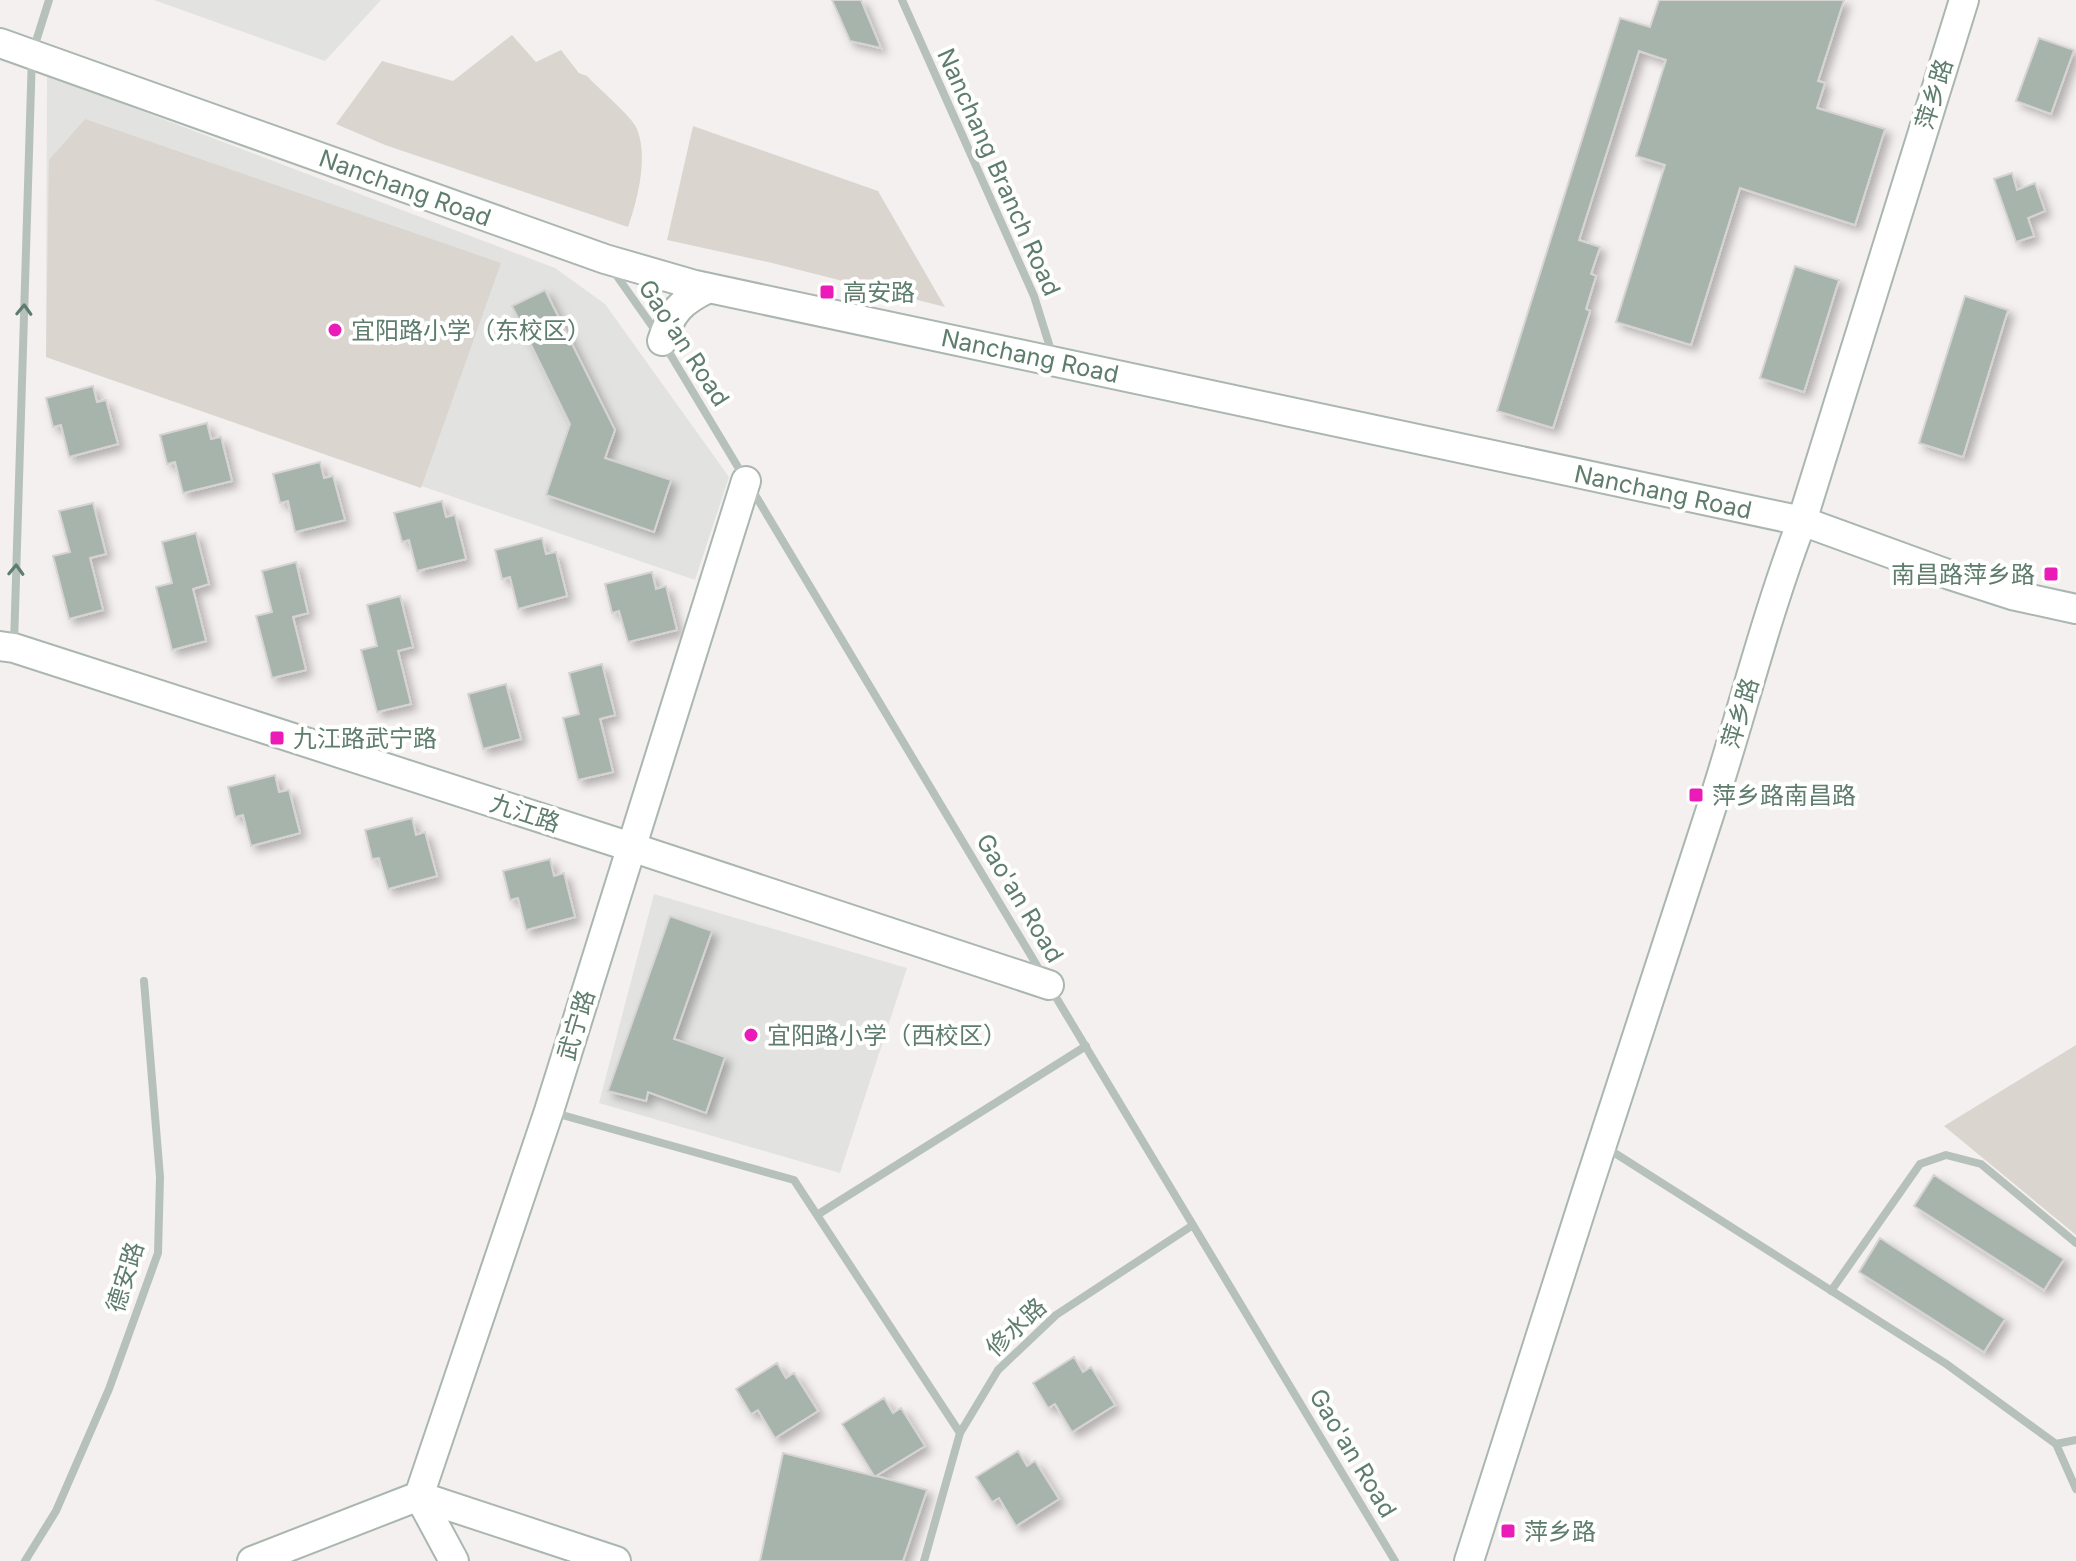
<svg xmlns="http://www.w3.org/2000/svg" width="2076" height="1561" font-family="Inter,'Noto Sans SC',sans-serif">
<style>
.built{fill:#e2e2e0}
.green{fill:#dad6cf}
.building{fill:#a6b4ac;stroke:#d6d3d3;stroke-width:2;filter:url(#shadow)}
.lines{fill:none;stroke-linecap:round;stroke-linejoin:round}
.secondary-casing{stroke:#aab6b0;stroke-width:32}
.street{stroke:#b7c1bc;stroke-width:8}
.secondary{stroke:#fff;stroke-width:28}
.oneway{stroke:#5e7d6c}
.poi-dot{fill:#ea1bb6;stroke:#fff;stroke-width:3}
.labels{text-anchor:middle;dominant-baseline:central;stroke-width:8;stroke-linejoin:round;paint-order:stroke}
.street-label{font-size:24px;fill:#5e7d6c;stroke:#fff}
.poi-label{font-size:24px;fill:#5e7d6c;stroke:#fff;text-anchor:start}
</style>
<defs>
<filter id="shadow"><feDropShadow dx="5.5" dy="5.5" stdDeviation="4" flood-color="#0004"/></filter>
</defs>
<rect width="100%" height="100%" fill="#f5f0f0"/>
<!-- built -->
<path class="built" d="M154,0H381L325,61Z
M47,75L555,268L605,304L729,477L695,580L46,357Z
M654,894L907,968L840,1173L599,1103Z"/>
<!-- green -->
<path class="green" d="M512,35L536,62L561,50L579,73L587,76C597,87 631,116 636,127C649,154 638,199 628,227L385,145L336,124L382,61L453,81Z
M85,119L501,263L421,488L46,357L49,160Z
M693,126L878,191L945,307L772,263L667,240Z
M2076,1045V1235L1944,1126Z"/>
<!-- building -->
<path class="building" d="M832,0H861L881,48L850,41Z
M1659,0H1844L1818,81L1825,83L1817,108L1885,129L1855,225L1740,188L1691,345L1616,322L1665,165L1636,156L1666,60L1639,51L1579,240L1600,247L1591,274L1596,276L1586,309L1590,311L1553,428L1497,411L1620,18L1650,27Z
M2039,38L2074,50L2051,114L2016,101Z
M2012,173L2017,190L2035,183L2045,211L2028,218L2034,236L2016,242L1994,179Z
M1795,266L1839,280L1804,392L1760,378Z
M545,290L615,430L605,458L671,480L654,532L546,495L570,424L512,306Z
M1965,296L2008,310L1963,457L1919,443Z
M93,386L97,402L106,400L118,444L69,457L61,425L53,427L46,398Z
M207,423L211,439L221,437L232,481L183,493L175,462L167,464L160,435Z
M320,462L324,478L333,476L345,520L295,532L288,501L280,503L273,474Z
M442,501L446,517L455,515L466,559L417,571L409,540L402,542L394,513Z
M93,503L106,554L90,558L103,610L69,619L53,556L70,552L59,511Z
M196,533L209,584L193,589L206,641L172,650L156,587L172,583L162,542Z
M542,538L546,554L556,552L567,596L518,609L510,577L502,579L495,550Z
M296,562L308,613L293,617L306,670L272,678L256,616L272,612L262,571Z
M652,572L656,589L666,586L677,630L628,642L619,611L612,613L605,584Z
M400,596L413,647L398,651L411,704L377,712L361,650L377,646L367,605Z
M602,664L615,715L600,719L613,772L578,780L563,718L579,714L569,673Z
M506,684L521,739L483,749L468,694Z
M275,775L279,792L289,790L300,833L251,846L243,815L235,817L228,787Z
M412,818L416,835L425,832L437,876L388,889L379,858L372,859L365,830Z
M550,859L554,876L564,873L575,917L526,930L518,898L510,900L503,871Z
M670,916L712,931L674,1039L725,1057L706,1113L648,1092L646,1101L608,1091Z
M1934,1175L2064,1259L2044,1290L1914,1206Z
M1880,1238L2005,1319L1984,1352L1859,1272Z
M1074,1357L1083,1372L1091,1367L1115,1405L1072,1432L1055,1404L1048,1408L1033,1383Z
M777,1363L786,1378L794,1373L818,1411L775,1438L758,1410L751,1414L736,1389Z
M884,1398L893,1413L901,1408L925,1446L876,1476L927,1490L903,1561H760L783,1453L874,1476L842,1424Z
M1018,1451L1027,1466L1035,1461L1059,1499L1016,1526L999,1498L992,1502L976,1477Z"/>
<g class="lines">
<!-- secondary casing -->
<g class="secondary-casing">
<path id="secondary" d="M0,43L605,259L695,285L1802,521L1950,575L2012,595L2076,609
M662,341C671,312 681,301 709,288
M0,646L14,648L631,847L1049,985
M252,1561L419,1496L616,1561
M454,1561L419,1496L549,1111L746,481
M1469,1561C1548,1310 1629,1059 1711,809C1742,713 1766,615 1802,521L1964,0"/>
</g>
<!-- street -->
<path class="street" d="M902,0L1034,296L1053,357
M612,269L657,333
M664,344L744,477
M751,488L1042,974
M14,644L32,54L49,0
M1051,989L1395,1561
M555,1113L794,1180L960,1433
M1607,1148L1945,1363L2056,1444L2076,1489
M817,1215L1086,1046
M1831,1291L1920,1164L1946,1155L1981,1164L2076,1243
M2056,1444L2076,1440
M25,1561L56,1511L109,1389L158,1253L160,1177L144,981
M924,1561L960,1433L998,1370L1056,1315L1193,1225"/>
<!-- secondary -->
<use href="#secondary" class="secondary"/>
</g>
<!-- one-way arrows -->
<defs><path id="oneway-chevron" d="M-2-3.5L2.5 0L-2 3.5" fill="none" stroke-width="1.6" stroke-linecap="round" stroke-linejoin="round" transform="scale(2)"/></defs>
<g class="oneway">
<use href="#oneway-chevron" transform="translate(24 310) rotate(-88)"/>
<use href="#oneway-chevron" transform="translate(16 570) rotate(-88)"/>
</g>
<!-- markers -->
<g class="poi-dot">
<rect x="819" y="284" width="16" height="16" rx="4"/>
<circle cx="335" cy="330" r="8"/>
<rect x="2043" y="566" width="16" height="16" rx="4"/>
<rect x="269" y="730" width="16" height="16" rx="4"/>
<rect x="1688" y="787" width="16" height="16" rx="4"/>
<circle cx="751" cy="1035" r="8"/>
<rect x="1500" y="1523" width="16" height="16" rx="4"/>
</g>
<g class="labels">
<!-- street labels -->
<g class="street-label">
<text transform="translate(1934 94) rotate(-73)">萍乡路</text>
<text transform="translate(999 172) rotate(66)">Nanchang Branch Road</text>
<text transform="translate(405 188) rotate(20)">Nanchang Road</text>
<text transform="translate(684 343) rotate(57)">Gao'an Road</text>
<text transform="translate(1030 356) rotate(12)">Nanchang Road</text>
<text transform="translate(1663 492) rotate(12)">Nanchang Road</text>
<text transform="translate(1740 713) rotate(-73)">萍乡路</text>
<text transform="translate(525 813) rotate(18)">九江路</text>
<text transform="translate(1020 898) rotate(59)">Gao'an Road</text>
<text transform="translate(576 1025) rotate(-73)">武宁路</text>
<text transform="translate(125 1277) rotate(-73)">德安路</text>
<text transform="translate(1016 1327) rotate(-43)">修水路</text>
<text transform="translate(1353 1453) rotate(59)">Gao'an Road</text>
</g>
<!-- poi labels -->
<g class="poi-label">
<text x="843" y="292">高安路</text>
<text x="351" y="330">宜阳路小学（东校区）</text>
<text x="2035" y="574" text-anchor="end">南昌路萍乡路</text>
<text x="293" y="738">九江路武宁路</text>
<text x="1712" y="795">萍乡路南昌路</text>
<text x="767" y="1035">宜阳路小学（西校区）</text>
<text x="1524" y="1531">萍乡路</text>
</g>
</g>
</svg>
